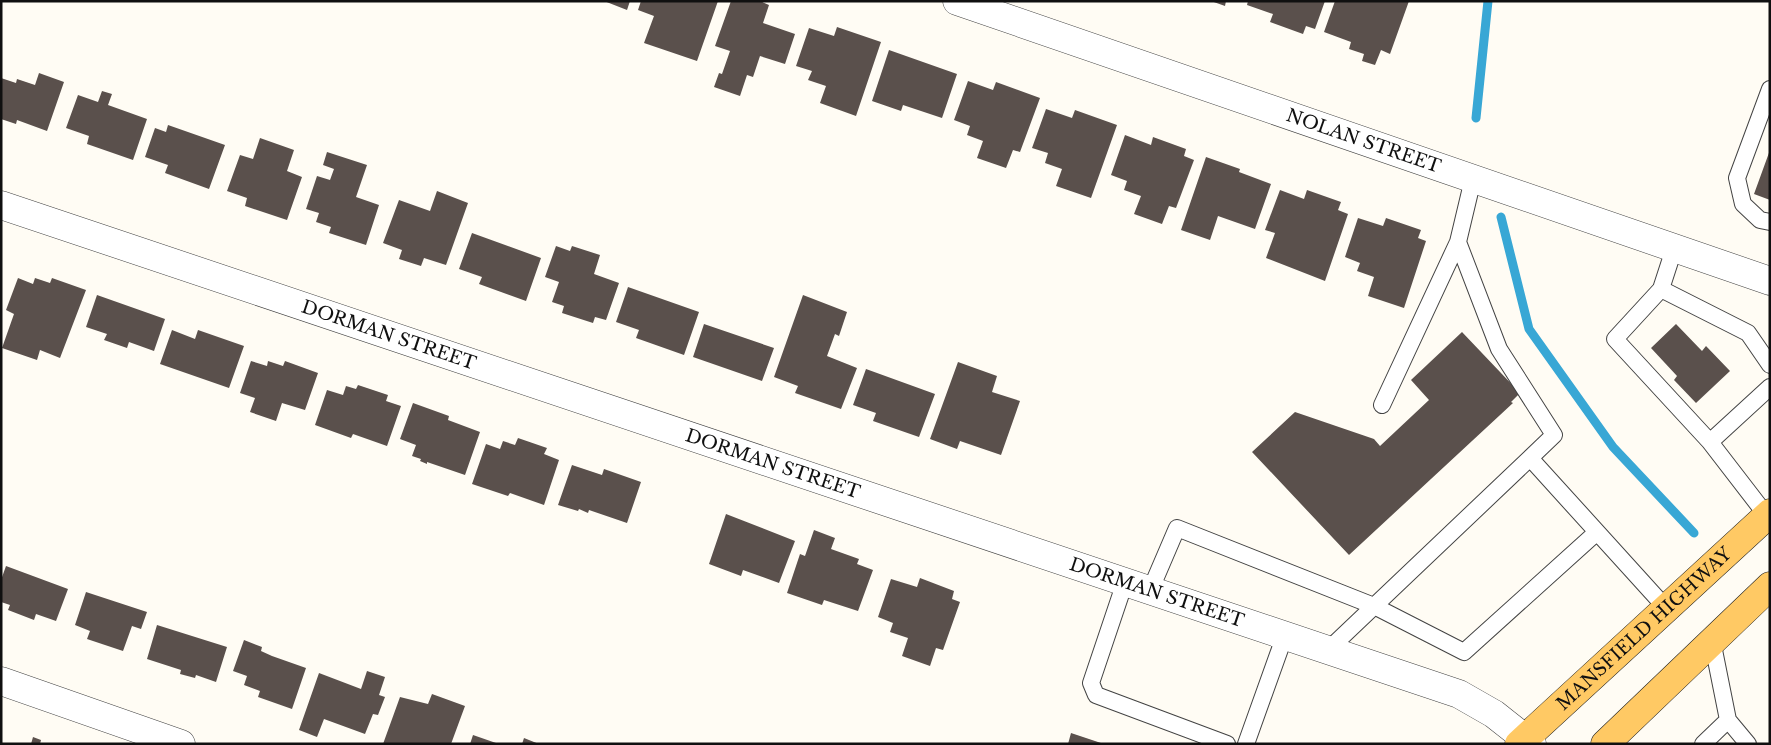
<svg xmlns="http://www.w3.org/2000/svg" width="1771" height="745" font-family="'Libre Baskerville',serif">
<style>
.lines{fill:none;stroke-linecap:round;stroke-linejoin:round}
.stream{stroke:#38a7d5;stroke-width:9}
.building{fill:#5a504c}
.service-casing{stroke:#434343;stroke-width:18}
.minor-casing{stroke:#434343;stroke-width:29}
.primary-casing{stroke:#212121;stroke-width:29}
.service{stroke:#fff;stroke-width:16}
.minor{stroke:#fff;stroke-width:28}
.primary{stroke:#ffc964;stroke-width:28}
.labels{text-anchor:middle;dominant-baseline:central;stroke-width:5;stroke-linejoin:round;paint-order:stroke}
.street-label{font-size:18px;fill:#101010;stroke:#fff}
</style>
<rect width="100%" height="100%" fill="#fffcf4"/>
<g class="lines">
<!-- stream -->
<path class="stream" d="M1476,118L1488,1
M1501,217L1529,329L1613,447L1694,533"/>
</g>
<!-- building -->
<path class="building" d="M604,1H630L627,10Z
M641,1H718L697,61L644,43L654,16L638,10Z
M731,1H760L769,5L763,23L795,34L785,64L760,56L753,77L747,75L740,96L714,87L719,73L722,74L730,51L715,46Z
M1211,1H1226L1225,6Z
M1248,1H1325L1315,29L1306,26L1303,34L1270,22L1273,14L1247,5Z
M1335,1H1409L1390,54L1381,50L1375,65L1362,61L1364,54L1349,49L1351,42L1324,32Z
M837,27L881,42L856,116L820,103L826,86L808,80L812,71L796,66L809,28L834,36Z
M889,50L957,74L942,118L903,105L901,111L872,101Z
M39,73L64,82L47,131L17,120L16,124L1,119V78L16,83L17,79L35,85Z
M968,81L993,90L996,82L1040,98L1020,152L1013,150L1006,168L977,158L983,141L967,135L970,126L954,120Z
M102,91L112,94L108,105L147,119L133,160L87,144L89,136L66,128L78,95L98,102Z
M1046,109L1072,118L1075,110L1117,125L1091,198L1056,186L1062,169L1045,163L1048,153L1032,148Z
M168,125L225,145L209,189L165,173L168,165L145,157L155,128L166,132Z
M1125,135L1151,145L1153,137L1186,149L1184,156L1194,160L1176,208L1169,206L1162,224L1134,214L1141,196L1124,190L1127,181L1111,175Z
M260,138L294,150L287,171L302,177L287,220L245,206L247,198L227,191L240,155L253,159Z
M1770,150V200L1754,194Z
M327,152L367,165L356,197L379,205L366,245L329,233L331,227L316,222L319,213L306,209L317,176L330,180L334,169L323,165Z
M1206,157L1240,169L1239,172L1271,184L1255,229L1218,216L1210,240L1181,230Z
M1280,190L1304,199L1307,190L1341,202L1338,210L1348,214L1325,281L1266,258L1275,233L1265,230Z
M437,191L468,203L446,265L424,258L421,266L399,259L402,250L383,243L399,200L430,211Z
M1358,218L1383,226L1386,218L1421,230L1418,238L1426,241L1404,308L1368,296L1374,277L1357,271L1360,263L1345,257Z
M472,233L541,258L526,301L479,284L482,277L459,269Z
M556,246L570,251L572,246L600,255L594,274L619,283L606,320L595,317L593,323L562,313L564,306L552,302L559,282L545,277Z
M18,278L33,284L35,278L50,283L52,278L86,290L60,358L40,350L37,360L2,348L14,314L6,310Z
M628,287L699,312L684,355L636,338L639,330L616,322Z
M97,295L165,319L154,351L129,342L127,348L104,340L107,334L86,327Z
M803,295L847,312L839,336L835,334L827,356L857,368L841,409L795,393L798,386L774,377Z
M704,324L774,348L762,381L693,357Z
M1676,324L1702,351L1706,346L1730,371L1696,403L1674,380L1677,376L1651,348Z
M172,330L195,339L198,330L244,346L229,388L160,364Z
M1462,332L1520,393L1511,402L1513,403L1349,555L1252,452L1295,412L1374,439L1380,446L1429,400L1411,380Z
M251,361L267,366L268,361L283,366L285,361L318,373L305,410L282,403L276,421L250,412L255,398L240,393Z
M958,362L997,376L992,392L1020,401L1001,455L960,441L957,449L930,439Z
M866,369L935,394L919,437L873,421L876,413L853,405Z
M358,385L388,395L386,401L401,406L387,446L353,434L351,438L315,425L327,390L343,395L346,386L356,389Z
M413,403L449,416L448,420L480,432L465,475L427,462V464L420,461L421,459L412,456L416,445L400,439Z
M518,438L547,448L544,454L559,460L544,505L510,493L508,496L472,484L486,444L500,449L503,441L515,445Z
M572,465L602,475L604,469L641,482L627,523L589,510L588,513L579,509L578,511L558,505Z
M726,514L795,541L779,583L743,570L741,576L709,564Z
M814,530L835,538L831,549L859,559L857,564L873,570L858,611L824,600L822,605L787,593L800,554L805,556Z
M6,566L68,589L56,621L36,614L34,620L8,610L10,605L1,602V580Z
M920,578L954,591L952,599L960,602L943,650L936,648L930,666L902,656L908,638L890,632L893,623L878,617L891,579L917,587Z
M86,592L147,612L141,629L132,626L123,651L87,639L90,631L75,625Z
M157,625L227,647L216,682L196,675L195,678L180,674L181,670L147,659Z
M244,640L262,647L261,651L272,656L306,668L292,709L258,697L260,691L244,685L247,676L233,671Z
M367,671L385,677L379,695L385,697L378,715L373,714L365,734L324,719L317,737L299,730L319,673L361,689Z
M432,694L465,706L451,744H383L400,697L428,704Z
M1071,733L1101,743V744H1068Z
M473,735L496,743V744H470Z
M33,737L41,740L40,744H31Z
M524,738L539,744H522Z"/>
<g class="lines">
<!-- service casing -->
<g class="service-casing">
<path id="service" d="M1770,89L1737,178L1743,204L1760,220L1770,222
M1473,179L1458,242L1499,349L1554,435L1530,458
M1674,249L1661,289L1748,333L1770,365
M1661,289L1615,339L1710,442
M1382,405L1458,242
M1767,516L1710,442L1770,387
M1125,582L1091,683L1096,695L1227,744
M1150,591L1177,528L1374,606L1464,652L1597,532
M1712,640L1728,720L1748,744
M1328,650L1530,458L1666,608
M1246,744L1285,635
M1703,744L1728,720"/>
</g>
<!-- minor casing -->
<g class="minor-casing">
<g id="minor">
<path id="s1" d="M957,1L1770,281"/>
<path id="s2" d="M1,205L1459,694L1494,714L1532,744"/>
<path d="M1,681L181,744"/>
</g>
</g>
<!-- primary casing -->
<g class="primary-casing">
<g id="primary">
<path id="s3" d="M1519,744L1770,513"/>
<path d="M1605,744L1770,586"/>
</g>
</g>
<!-- service -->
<use href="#service" class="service"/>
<!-- minor -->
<use href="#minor" class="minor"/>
<!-- primary -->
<use href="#primary" class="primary"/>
</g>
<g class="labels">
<!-- street labels -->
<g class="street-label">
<text stroke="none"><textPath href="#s1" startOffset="430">NOLAN STREET</textPath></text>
<text stroke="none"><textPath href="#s2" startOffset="409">DORMAN STREET</textPath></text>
<text stroke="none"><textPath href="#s2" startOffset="814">DORMAN STREET</textPath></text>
<text stroke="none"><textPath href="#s2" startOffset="1219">DORMAN STREET</textPath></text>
<text stroke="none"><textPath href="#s3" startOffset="170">MANSFIELD HIGHWAY</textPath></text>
</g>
</g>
<!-- border -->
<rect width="1771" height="745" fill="none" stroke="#101010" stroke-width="5"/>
</svg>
